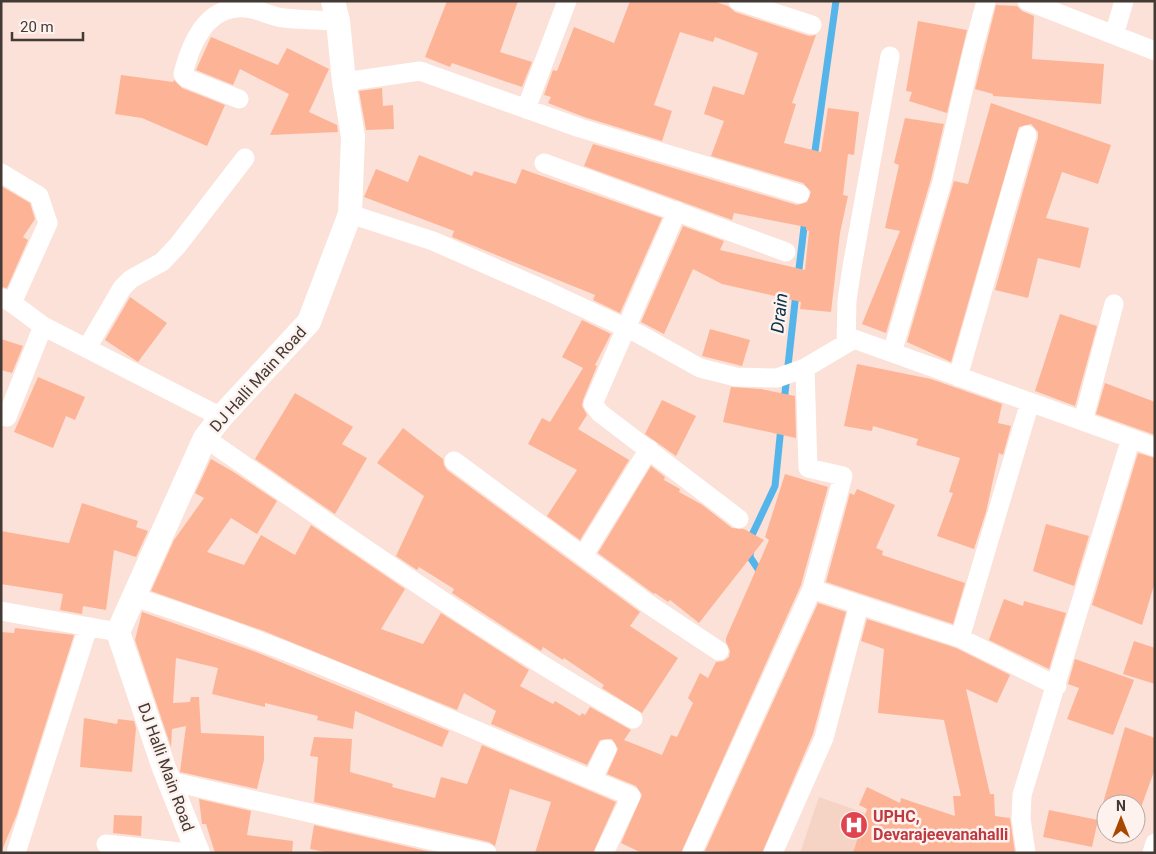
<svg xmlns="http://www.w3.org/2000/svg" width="1156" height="854" font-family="Roboto,sans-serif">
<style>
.built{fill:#f5d4c6}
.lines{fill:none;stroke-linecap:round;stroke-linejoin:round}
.stream{stroke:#55b4e9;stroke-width:7}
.building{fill:#fdb496}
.minor{stroke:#fff;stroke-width:19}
.tertiary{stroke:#fff;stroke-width:24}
.labels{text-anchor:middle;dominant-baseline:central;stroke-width:5;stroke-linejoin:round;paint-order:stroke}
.street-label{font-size:16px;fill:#433935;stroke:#fdf2ee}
.health-label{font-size:16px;font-weight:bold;fill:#be3a42;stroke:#fdf2ee;text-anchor:start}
.water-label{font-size:18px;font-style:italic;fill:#073248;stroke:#fdf2ee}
</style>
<rect width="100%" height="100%" fill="#fbe1d7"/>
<!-- built -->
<path class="built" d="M819,797L978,853H800Z"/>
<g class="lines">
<!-- stream -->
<path class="stream" d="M814,158L836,1
M798,277L805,219
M784,402L796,293
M762,575L750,557L752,535L775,486L781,427"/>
</g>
<!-- building -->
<path class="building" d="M447,1H518L500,52L532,62L522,87L452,63L450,67L425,57Z
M630,1H713L728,6L735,12L809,36L816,35L792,103L796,104L784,143L821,152L828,108L859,112L854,155L848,154L843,195L848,196L840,233L831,312L800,309L801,302L722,284L693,269L664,334L641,322L683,226L724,241L720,250L805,270L809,231L806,230V227L734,213L732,220L584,166L593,144L797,205L807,202L811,192L803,183L711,156L724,121L704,114L713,86L744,95L758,53L715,37L713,42L680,32L654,105L672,111L662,141L584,117L548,103L551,97L544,95L553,70L557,71L574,27L614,43Z
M996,5L1017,6L1022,11L1034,16L1032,59L1104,64L1101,104L993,96V94L975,89Z
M918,21L967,30L947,113L909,101L912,92L906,91Z
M211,37L278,65L287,48L329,69L309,112L337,125L338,132L270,135L289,94L240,69L233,85L196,70Z
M121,75L173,82L174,80L182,88L225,105L207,146L142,118L115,114Z
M382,88L383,106L393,105L394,129L366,130L359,91Z
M991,103L1111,145L1098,184L1062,172L1046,218L1089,228L1080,268L1038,258L1028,298L995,290L1038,138V132L1031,124L1019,127L951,362L907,342L954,181L968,184Z
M905,118L944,124L931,179L886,333L862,324L900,231L885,228L899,165L894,163Z
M419,155L472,176L474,171L516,184L522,169L662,218L620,313L593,300L595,295L452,237L454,231L364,197L376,169L408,182Z
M1,186L30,203L35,219L23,237L28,240L7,288L1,287Z
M130,297L167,323L138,362L105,340Z
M1060,314L1097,326L1075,406L1035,391Z
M582,320L611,334L595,365L597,366L583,400L582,406L587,415L578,429L629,460L580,540L547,516L577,470L528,444L542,418L550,422L583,368L562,357Z
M710,329L750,340L742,366L702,356Z
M1,339L23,346L12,373L1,370Z
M857,364L931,379L1002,404L998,423L1011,426L1003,455L999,453L986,512L974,549L937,536L953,493L949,492L960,458L916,445L918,439L873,426L872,431L844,426Z
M38,377L85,397L75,420L66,416L53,448L14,432Z
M1105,383L1155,402V435L1096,414Z
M731,387L761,389L795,396L796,438L723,422Z
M295,393L353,427L342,444L367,458L335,514L255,459Z
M662,400L696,416L676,456L645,434Z
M403,428L443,459L444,465L447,470L640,612L630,626L678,658L642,713L602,688L604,685L564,658L563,660L543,647L541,651L452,593L454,589L419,567L417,570L396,556L424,496L377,463Z
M1138,453L1155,458V582L1142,625L1092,605Z
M211,459L232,471L277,501L257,534L231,518L207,552L244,565L261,535L295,555L311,525L405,589L381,629L423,644L441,613L529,670L520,686L553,704L555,701L580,716L582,713L585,715L590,707L631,730L624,740L662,755L671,735L677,737L693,703L688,698L700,673L708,678L716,662L724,661L729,657L730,651L726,642V638L769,540L765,537L785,474L828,487L801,585L681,853H642L621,843L642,795L636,786L607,774L618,749L612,739L600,740L587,765L491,724L496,711L464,693L457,710L264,631L151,591L174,540L204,498L195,493Z
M651,466L665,477L664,480L680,489L679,492L701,504L732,528L744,529L764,540L699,623L670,600L668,602L655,593L654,594L598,553Z
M857,489L895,505L876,548L883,551L882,555L965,583L953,624L826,582L850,493L854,495Z
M82,503L138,521L136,527L148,531L136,557L114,550L106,610L83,606L82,614L60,610L63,594L1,584V531L69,543Z
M1046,524L1089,536L1074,586L1033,571Z
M1004,599L1023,606L1024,601L1066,613L1049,669L989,640Z
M818,603L846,612L813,734L762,853L705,851Z
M142,612L256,652L449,731L442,747L355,711L353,729L317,720L318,716L265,703V707L212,694L218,668L176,658L173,703L190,702L191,697H199L201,733L264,736V760L257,789L180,772L186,726L172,729L171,747L135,640Z
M867,619L956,648L1010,675L997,703L966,689L990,794H994L995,816L1010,818L1015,853H853L867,809L859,805L867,787L900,803L901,798L955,816L953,796H961L944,720L878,713L884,649L861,641Z
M15,628L74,635L17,814L2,850L1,632L14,633Z
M1134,641L1155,648V684L1123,674Z
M1075,659L1134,680L1113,735L1067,719L1079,688L1068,684Z
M84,718L117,724L118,719L134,721L136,728L132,772L80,767Z
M1125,727L1155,738V769L1136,821V804H1106V820L1099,817Z
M314,737L352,739L350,772L393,784L392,787L435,798L441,777L467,784L482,745L616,802L593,853H535L551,802L510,789L495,846L489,842L314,802L318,757L310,756Z
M199,799L251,811L247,835L293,841L292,853H215L206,824H202Z
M1049,810L1098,820L1092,847L1043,837Z
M114,815L142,816L141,836L113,833Z
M314,825L435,853H330L310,849Z"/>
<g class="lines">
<!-- minor -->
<path class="minor" d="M738,1L812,25
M1027,1L1155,51
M1114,35L1124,1
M344,82L420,71L580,128L800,194
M239,99L186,78L183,74C191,42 207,5 246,8C259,9 271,17 284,18C301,20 320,20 338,21
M526,109L567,1
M544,163L786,252
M1,173L39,196L48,223L12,303L2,298
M677,211L593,404L600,413L739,519
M350,214L433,241L547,291L639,334L700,368L736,377L777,378L805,368L854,339L1155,447
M12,303L43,326L221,417
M846,343L847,300L852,267L890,56
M87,348L122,288L131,279L162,262L178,245L245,158
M892,353L942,182L972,53L986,1
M805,368L808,468L843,476L812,589
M958,377L1027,135
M1,416L7,417L43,326
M1083,421L1114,304
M205,438C344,534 486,635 633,719
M454,461L651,606L719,651
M583,556L649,449
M134,597C304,651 466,728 631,796L604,853
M1,611L118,632
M960,638L1030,402
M592,780L607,749
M169,781L487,853
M106,844L189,853
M16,853L88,627
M692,853L812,589L960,638L1057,686
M773,853L824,738L859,605
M1026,853L1021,819L1022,795L1131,438
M1152,853L1155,843"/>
<!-- tertiary -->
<path class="tertiary" d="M198,853L164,768L118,632L205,438L221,417L309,322L350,214L353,137L344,82L338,21L333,1"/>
</g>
<!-- icons -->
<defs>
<g id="hospital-disc" transform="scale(1.4375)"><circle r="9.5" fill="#e0444e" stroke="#fdf2ee"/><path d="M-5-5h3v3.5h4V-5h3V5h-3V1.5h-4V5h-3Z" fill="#fff"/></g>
</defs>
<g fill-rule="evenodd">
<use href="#hospital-disc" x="854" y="825"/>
</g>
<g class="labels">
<!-- street labels -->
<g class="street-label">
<text transform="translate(258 379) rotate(-48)">DJ Halli Main Road</text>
<text transform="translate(166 767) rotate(70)">DJ Halli Main Road</text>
</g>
<!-- health labels -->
<g class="health-label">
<text x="873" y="816">UPHC,<tspan x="873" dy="18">Devarajeevanahalli</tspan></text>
</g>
<!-- water labels -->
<g class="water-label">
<text transform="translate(779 313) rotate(-84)">Drain</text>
</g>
</g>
<!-- border -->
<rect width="1156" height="854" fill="none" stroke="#433935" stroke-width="5"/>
<!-- north arrow -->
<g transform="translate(1121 819)"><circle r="24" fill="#fdf2ee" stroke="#b3a8a4"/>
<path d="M0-4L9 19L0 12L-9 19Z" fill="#a74700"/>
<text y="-8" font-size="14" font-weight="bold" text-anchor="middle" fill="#433935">N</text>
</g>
<!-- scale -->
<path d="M12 32v8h71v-8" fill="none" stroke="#433935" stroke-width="2.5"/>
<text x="20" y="32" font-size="15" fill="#433935" stroke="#fdf2ee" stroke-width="4" paint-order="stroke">20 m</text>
</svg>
